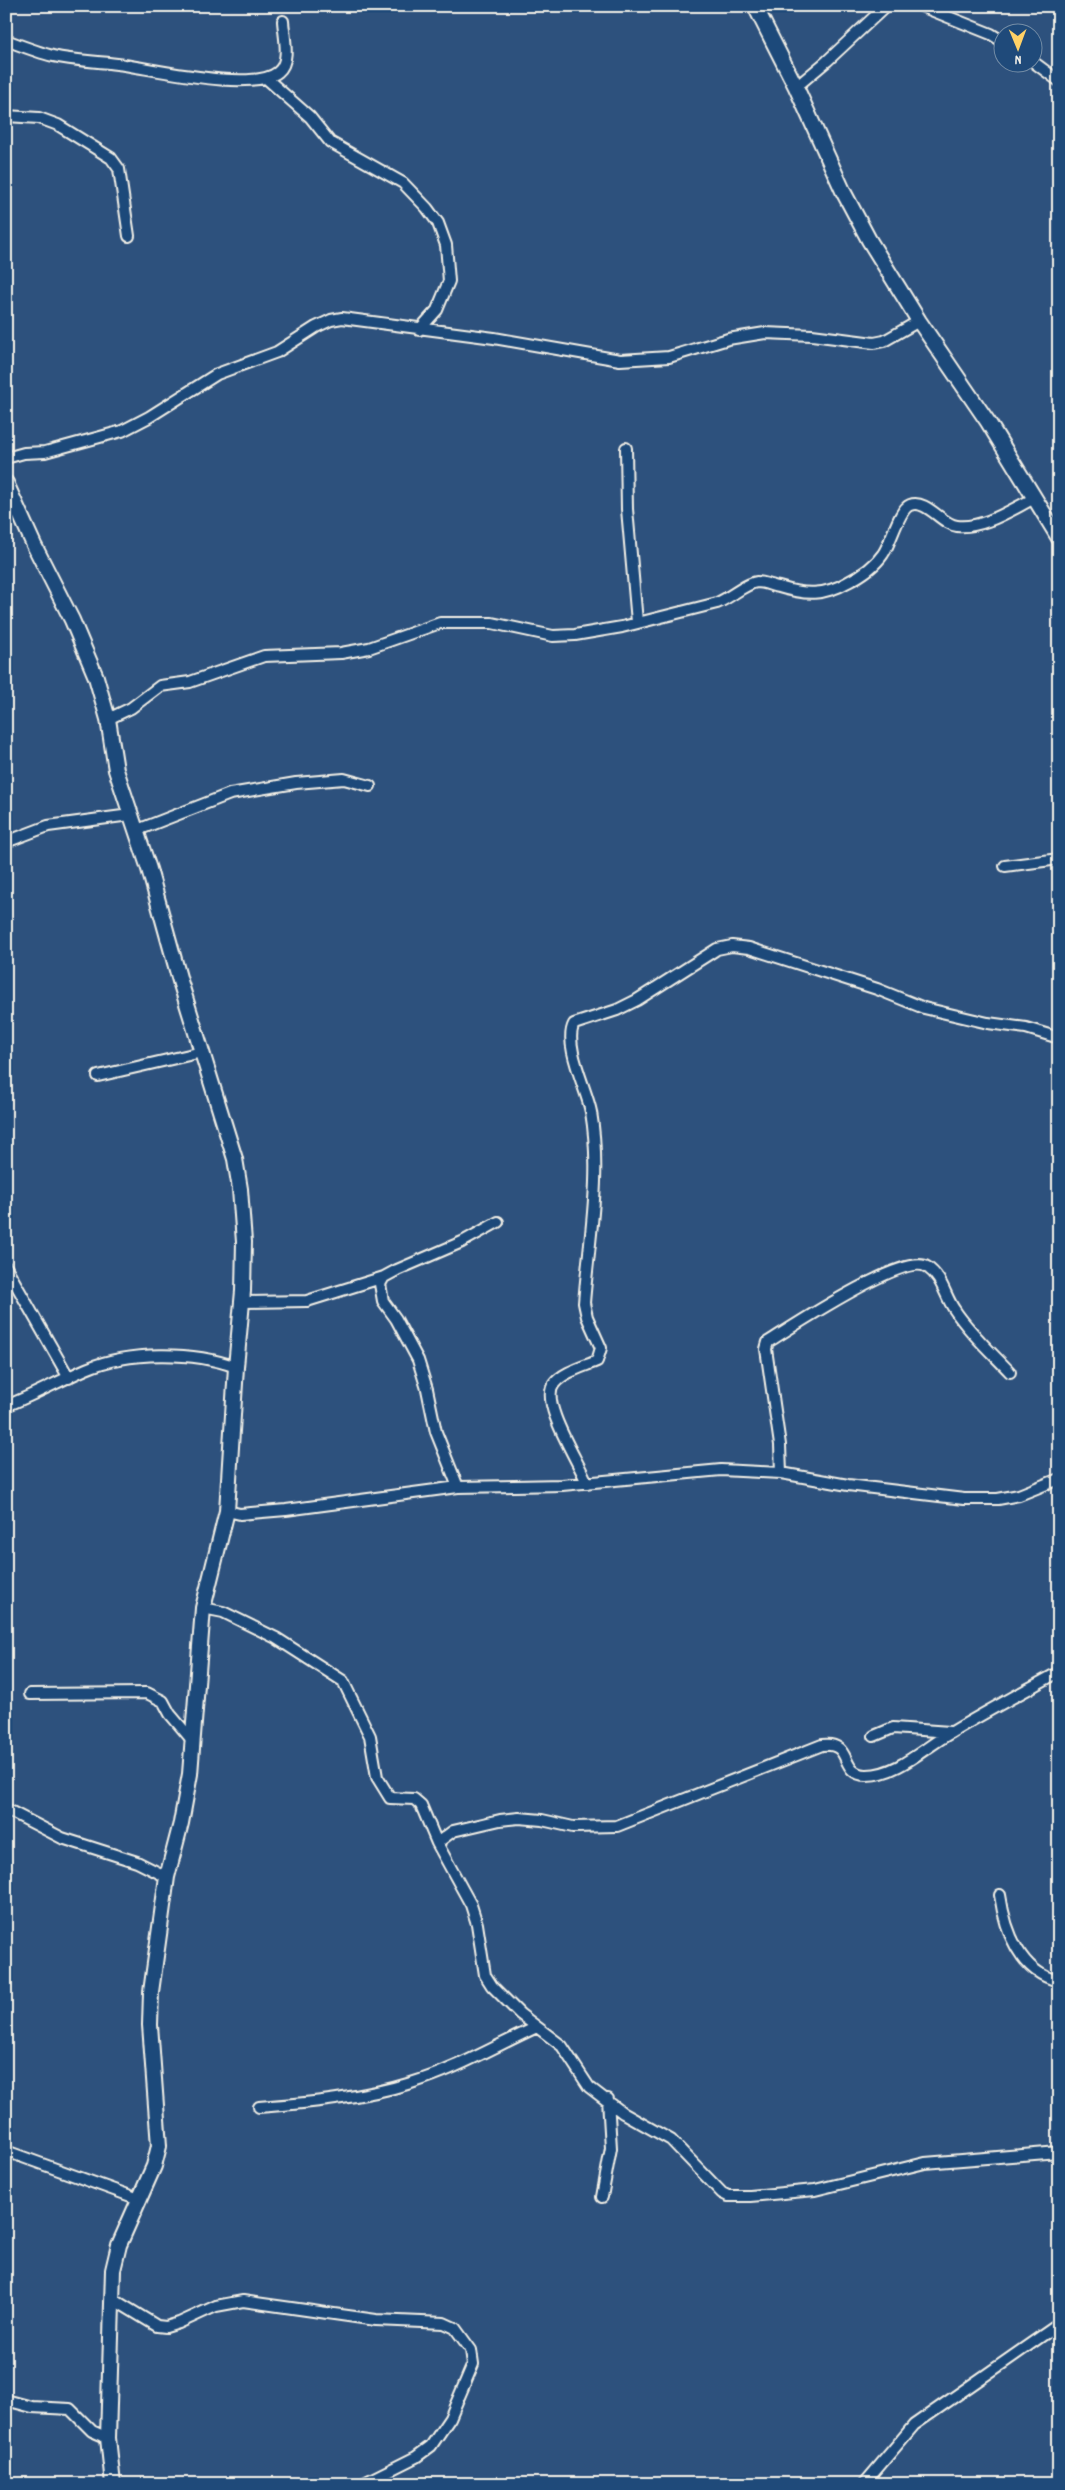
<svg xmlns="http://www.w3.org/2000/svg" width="1065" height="2490" font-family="Dekko,sans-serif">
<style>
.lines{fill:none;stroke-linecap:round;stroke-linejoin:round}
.street-casing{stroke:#f4f1e8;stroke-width:14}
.secondary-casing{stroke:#f4f1e8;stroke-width:18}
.street{stroke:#1f4a7a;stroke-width:10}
.secondary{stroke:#1f4a7a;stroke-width:14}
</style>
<rect width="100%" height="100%" fill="#2d517d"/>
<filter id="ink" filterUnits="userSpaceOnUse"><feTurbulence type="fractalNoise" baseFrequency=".02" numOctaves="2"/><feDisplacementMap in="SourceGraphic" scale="10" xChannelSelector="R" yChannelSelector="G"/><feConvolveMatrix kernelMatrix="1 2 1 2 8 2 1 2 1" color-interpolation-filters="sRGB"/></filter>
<g filter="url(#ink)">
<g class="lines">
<!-- street casing -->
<g class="street-casing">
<path id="street" d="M921,6L991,34L1002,41
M6,40C22,46 37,52 53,56C74,61 96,61 117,64C150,68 253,93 278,72C291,62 284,36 283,21
M1032,61L1059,81
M267,79L310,117L330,142L403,183L427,208L438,223L446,245L449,281L437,310L419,330
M796,87L827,61L886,6
M6,116L39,118L58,125L111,158L119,169L129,236
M626,448L627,509L637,622
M6,458L24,453L45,452L122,431L149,417L217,374L277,352L316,327L331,320L342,318L494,338L620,360L669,357L728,339L765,333L812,335L874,343L884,341L919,321
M108,719L131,708L160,686L190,682L264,656L341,653L369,648L440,623H492L553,636L575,635L622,627L717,603C730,598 746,583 757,582C764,582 772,586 779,587C805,595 824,596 848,582C862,575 875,566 883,554C891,543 899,509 910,505C927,499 941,524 957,526C983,529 1012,509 1035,498
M135,831L230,794L296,783L344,779L370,786
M6,842L48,826L130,815
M1005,866L1059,859
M98,1076L202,1052
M6,1267L69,1378
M242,1302L307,1301L384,1277
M6,1406C34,1395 59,1381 86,1369C128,1351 193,1351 236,1367
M781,1473L780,1445L766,1349L768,1342C792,1327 905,1252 927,1267C942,1277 945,1296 954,1309C969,1332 991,1352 1010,1372
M587,1483C579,1462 539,1402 554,1384C563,1372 583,1367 597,1361L601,1348L587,1317L584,1303C589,1239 602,1176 591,1112C587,1090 563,1044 574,1024L617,1010L637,1000L717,949L732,946L749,948L877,989L924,1008L988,1023L1026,1028L1059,1038
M458,1487L436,1432L427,1389L418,1360L396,1319L383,1301L380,1284L384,1277L397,1270L462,1242L498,1222
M227,1511L240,1514L286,1510L458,1487L562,1485L721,1470L781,1473L848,1485L964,1499H998L1019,1495L1059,1479
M203,1608L223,1612L276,1638L343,1681L370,1736L377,1777L390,1798L414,1799L421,1805L437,1843L471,1905L477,1924L485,1975L492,1986L520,2014L562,2046L589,2087L623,2113L671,2140L722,2193L728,2196H750L815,2190L925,2163L1059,2152
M30,1694L147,1693L163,1701L170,1714L192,1740
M874,1736L893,1728L950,1732
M6,1809L62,1838L137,1862L167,1877
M437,1843L453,1831L500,1820L519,1818L542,1820L573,1827L617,1826L822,1745C854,1741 838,1775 867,1775C898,1775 926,1746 952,1732C987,1711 1023,1692 1059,1672
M1000,1895C1005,1930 1020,1973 1059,1981
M259,2107C308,2103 363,2098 411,2083C455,2070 495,2046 537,2027
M6,2151L139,2199
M602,2197L611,2148L608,2099
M111,2298L157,2326L166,2327L179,2323L216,2306L243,2301L376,2320L444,2323L455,2328L471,2350L473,2364L450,2418L431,2446L416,2457L362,2484
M6,2400L32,2407L70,2409L92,2431L108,2438
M864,2484L914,2425L1059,2324"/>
</g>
<!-- secondary casing -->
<g class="secondary-casing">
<path id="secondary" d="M755,6L796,87L844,193L869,240L919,321L988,422L1059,538
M6,483L34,545L72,620L96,677L108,719L116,770L149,869L180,981L235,1159L240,1189L244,1242L243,1291L236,1367L227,1511L203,1608L190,1774L181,1823L167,1877L151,1992L150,2025L159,2146L154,2166L119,2245L113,2270L108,2438L113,2484"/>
</g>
<!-- street -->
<use href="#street" class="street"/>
<!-- secondary -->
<use href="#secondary" class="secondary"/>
</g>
</g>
<!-- margin -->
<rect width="1065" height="2490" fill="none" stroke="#1f4a7a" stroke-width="25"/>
<rect x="12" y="12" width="1040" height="2465" fill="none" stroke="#f4f1e8" stroke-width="2" filter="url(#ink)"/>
<!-- north arrow -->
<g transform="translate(1018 48) rotate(179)"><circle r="24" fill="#1f4a7a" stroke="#748da6"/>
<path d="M0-4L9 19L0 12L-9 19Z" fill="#ffd166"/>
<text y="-8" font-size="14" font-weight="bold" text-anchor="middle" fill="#f4f1e8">N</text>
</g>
</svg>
